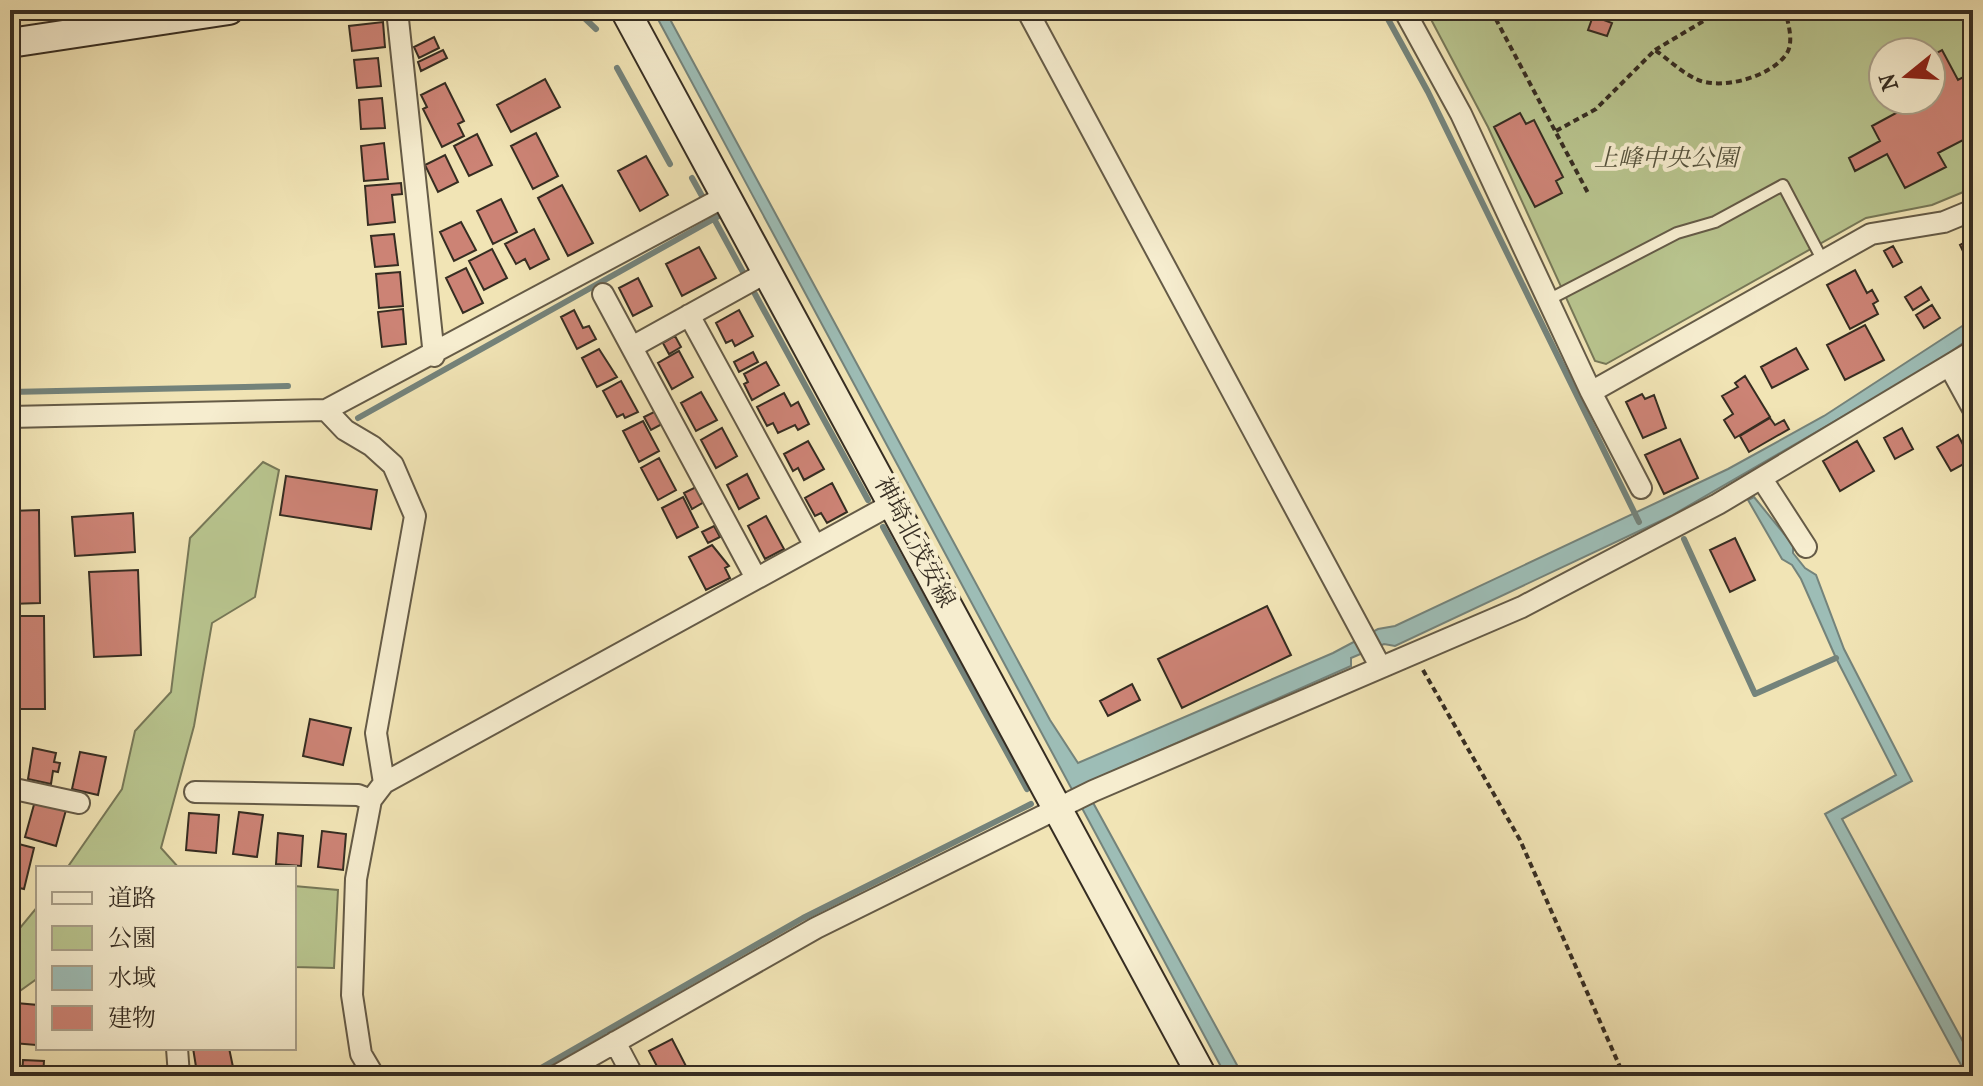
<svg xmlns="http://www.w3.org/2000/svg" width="1983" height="1086" font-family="'IM FELL French Canon','Noto Serif JP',serif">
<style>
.green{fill:#b8c48e;stroke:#777858;stroke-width:2;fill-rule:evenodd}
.water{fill:#9dbdb6;stroke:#74837b;stroke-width:2}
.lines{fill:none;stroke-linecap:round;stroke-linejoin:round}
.stream{stroke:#74837b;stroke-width:6}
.building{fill:#cc8375;stroke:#362d22;stroke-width:2}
.service-casing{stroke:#655b47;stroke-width:14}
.minor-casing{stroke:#655b47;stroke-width:24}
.secondary-casing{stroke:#362d22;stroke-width:32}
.path{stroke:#362d22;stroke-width:4;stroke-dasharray:6 4;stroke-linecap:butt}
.service{stroke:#f6edcf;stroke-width:10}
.minor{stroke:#f6edcf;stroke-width:20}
.secondary{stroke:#f6edcf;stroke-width:28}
.labels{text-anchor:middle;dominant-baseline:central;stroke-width:8;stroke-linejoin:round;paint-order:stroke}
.park-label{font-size:24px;font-style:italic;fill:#56533d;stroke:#f6edcf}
.street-label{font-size:24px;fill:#362d22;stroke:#f6edcf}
</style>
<rect width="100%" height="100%" fill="#f1e4b5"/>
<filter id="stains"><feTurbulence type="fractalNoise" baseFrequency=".0025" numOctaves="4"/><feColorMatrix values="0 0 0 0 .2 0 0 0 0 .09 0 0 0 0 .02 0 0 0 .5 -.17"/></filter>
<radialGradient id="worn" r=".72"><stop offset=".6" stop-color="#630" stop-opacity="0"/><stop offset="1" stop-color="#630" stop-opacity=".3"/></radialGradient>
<!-- green -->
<path class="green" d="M1426,10H1973V188L1932,205L1866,218L1606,364L1595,361L1488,127ZM1883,52H1931V100H1883Z
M263,462L279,470L255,597L212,623L194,726L161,848L179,868H67L122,789L135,731L171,692L190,538Z
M294,886L338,890L334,968L294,967Z
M38,906V978L10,998V940Z"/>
<!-- water -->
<path class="water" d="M653,10H665L1050,720L1078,763L1333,653L1378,629L1395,626L1728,469L1824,416L1973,319V336L1932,365L1671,516L1395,646L1384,644L1351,658V666L1086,783L1085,788L1243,1076H1226Z
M1754,497L1793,545V553L1805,568L1816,575L1844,649L1912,781L1842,819L1973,1060V1076H1967L1825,814L1896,775L1836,658L1801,579L1792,565L1782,559L1748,500Z"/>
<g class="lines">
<!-- stream -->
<path class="stream" d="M576,10L596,29
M1383,10L1428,92L1639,522
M617,68L670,164
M692,178L702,196
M713,217L743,272
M755,294L868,500
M10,392L288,386
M358,418L719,216
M883,527L1027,789
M1684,539L1755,694L1836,658
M527,1076L803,918L1031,804"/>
</g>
<!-- building -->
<path class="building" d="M1593,16L1612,23L1607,36L1588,30Z
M383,22L385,47L352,51L349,26Z
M434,37L439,48L419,58L414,47Z
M443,50L447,58L421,71L418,62Z
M1942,50L1958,80L1973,72V135L1938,153L1946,167L1905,188L1887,154L1855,171L1849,158L1880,141L1872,126L1920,100H1931V56Z
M378,58L381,86L357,88L354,60Z
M545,79L560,107L511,132L497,105Z
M445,83L464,121L458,124L464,136L442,147L423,109L427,107L421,95Z
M382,98L385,128L361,129L359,100Z
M1520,113L1526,124L1534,120L1563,177L1556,181L1562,193L1535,207L1494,127Z
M536,133L558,176L533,189L511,146Z
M477,134L492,165L469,176L454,146Z
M384,143L388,179L364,181L361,146Z
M445,155L458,182L438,192L425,165Z
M646,156L668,195L640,211L618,171Z
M401,183L402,194L392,195L395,222L368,225L365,186Z
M562,185L593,243L568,256L538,198Z
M501,199L517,232L493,244L477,211Z
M461,222L476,250L454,261L440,232Z
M534,229L549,259L530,269L525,259L516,264L505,244Z
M394,234L398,265L375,267L371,236Z
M1973,238V272L1960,245Z
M1893,246L1902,262L1893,267L1884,251Z
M699,247L716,278L682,296L666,264Z
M492,249L507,278L484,290L469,261Z
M466,268L483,303L463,313L446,278Z
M1855,270L1867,293L1872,290L1878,301L1873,304L1878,314L1850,329L1827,285Z
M400,272L403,306L379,308L376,274Z
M638,278L652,306L633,316L619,288Z
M1921,287L1929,300L1913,310L1905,297Z
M1932,305L1940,318L1924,328L1916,315Z
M403,309L406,344L382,347L378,312Z
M574,310L583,328L589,326L596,339L577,349L561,317Z
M739,310L753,336L735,346L732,340L726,343L716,323Z
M1865,325L1884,360L1845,380L1827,345Z
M675,336L681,347L669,354L663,343Z
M1796,348L1808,369L1772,388L1761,367Z
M599,349L617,377L597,387L582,358Z
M679,351L693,377L672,389L658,363Z
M753,352L758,362L739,372L734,362Z
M766,362L779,385L752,400L744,384L748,382L744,374Z
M1745,376L1770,417L1735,438L1724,420L1733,414L1722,396L1738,387L1735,383Z
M621,381L638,412L625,418L623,414L617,417L603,391Z
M701,392L717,420L696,431L681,403Z
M784,393L791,406L798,402L809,424L798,430L795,425L778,433L773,423L767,426L757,407Z
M1642,394L1645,399L1654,395L1666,428L1643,438L1626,402Z
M656,411L662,424L651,430L644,417Z
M1770,418L1775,425L1784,420L1789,429L1749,452L1740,436Z
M643,421L659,451L639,462L623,431Z
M722,428L737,456L716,468L701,440Z
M1902,428L1913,449L1895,459L1884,438Z
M1958,435L1971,460L1951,471L1937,447Z
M1680,439L1698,478L1664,494L1645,455Z
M808,441L824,469L804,480L798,468L793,471L784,454Z
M1857,441L1874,471L1840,491L1823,461Z
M659,458L676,490L658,500L641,468Z
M747,474L759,498L739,509L727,485Z
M286,476L377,490L371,529L280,515Z
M832,483L847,512L827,523L821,513L815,516L805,498Z
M696,487L704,502L692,509L684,493Z
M683,497L698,527L677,538L662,508Z
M39,510L40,603L10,604V511Z
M133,513L135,552L75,556L72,517Z
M766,516L784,549L765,559L748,526Z
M714,526L720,537L708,543L702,532Z
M1735,538L1755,580L1730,592L1710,550Z
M712,545L729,566L725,568L730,578L706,590L689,557Z
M138,570L141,655L94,657L89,572Z
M1267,606L1291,655L1182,708L1158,659Z
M10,616H44L45,709H10Z
M1132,684L1140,700L1108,716L1100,701Z
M310,719L351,728L343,765L303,756Z
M33,748L56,753L54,762L60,763L58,772L53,771L51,784L28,779Z
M80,752L106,757L98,795L72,789Z
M35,801L66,810L56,846L25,837Z
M239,812L263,815L257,857L233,854Z
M189,813L219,815L216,853L186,850Z
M322,831L346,834L343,870L318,867Z
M278,833L303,836L301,866L276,864Z
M11,842L34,848L24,889L10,886Z
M16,1003L38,1005L36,1045L13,1043Z
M672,1039L688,1070L676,1076H662L649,1051Z
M193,1048H229L233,1067L197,1073Z
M23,1060L44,1061L43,1076H22Z"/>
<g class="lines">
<!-- service casing -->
<g class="service-casing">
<path id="service" d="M1548,300L1677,233L1715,222L1783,185L1823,261"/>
</g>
<!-- minor casing -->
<g class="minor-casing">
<path id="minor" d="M397,10L434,356
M1027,10L1380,666
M1404,10L1461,114L1591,392L1871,234L1944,222L1973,210
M603,294L756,578
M689,315L815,546
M632,347L769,271
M1950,367L1973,409
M1591,392L1641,488
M326,410L345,430L372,446L393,465L415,516L376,733L384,783
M10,417L326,410L728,195
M1762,479L1806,547
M10,788L79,803
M195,792L358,795L371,800
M615,1042L633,1076
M177,1048L179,1076
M374,1076L361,1054L352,995L356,879L371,800L384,783L894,503
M556,1076L816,928L1093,791L1522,607L1718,504L1973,351"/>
</g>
<!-- secondary casing -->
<g class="secondary-casing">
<path id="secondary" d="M625,10L1202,1076
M10,43L229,10"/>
</g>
<!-- path -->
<path class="path" d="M1491,10L1588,193
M1905,10L1907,19
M1655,50L1722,10
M1556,131L1596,109L1655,50C1668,59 1681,72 1696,79C1720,91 1772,77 1787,53C1794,41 1788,23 1785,10
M1423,670L1520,840L1624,1076"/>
<!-- service -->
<use href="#service" class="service"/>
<!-- minor -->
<use href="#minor" class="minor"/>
<!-- secondary -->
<use href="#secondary" class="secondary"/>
</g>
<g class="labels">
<!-- park labels -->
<g class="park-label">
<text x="1666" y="158">上峰中央公園</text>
</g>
<!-- street labels -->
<g class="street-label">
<text transform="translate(915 542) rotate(62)">神埼北茂安線</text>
</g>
</g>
<!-- margin -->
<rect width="1983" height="1086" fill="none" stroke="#f1e4b5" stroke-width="40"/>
<rect x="12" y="12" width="1959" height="1062" fill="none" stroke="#362d22" stroke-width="4"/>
<rect x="20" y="20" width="1943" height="1046" fill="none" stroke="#362d22" stroke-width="2"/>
<!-- legend -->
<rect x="36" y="866" width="260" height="184" fill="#f6edcf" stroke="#a9a08a" stroke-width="2"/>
<rect x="52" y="892" width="40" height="12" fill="#f6edcf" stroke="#a9a08a" stroke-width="2"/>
<text x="108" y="906" font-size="24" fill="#362d22">道路</text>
<rect x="52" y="926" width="40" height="24" fill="#b8c48e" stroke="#a9a08a" stroke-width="2"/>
<text x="108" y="946" font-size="24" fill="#362d22">公園</text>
<rect x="52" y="966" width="40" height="24" fill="#9dbdb6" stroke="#a9a08a" stroke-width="2"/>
<text x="108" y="986" font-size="24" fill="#362d22">水域</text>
<rect x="52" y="1006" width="40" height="24" fill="#cc8375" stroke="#a9a08a" stroke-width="2"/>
<text x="108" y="1026" font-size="24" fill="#362d22">建物</text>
<!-- north arrow -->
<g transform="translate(1907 76) rotate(252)"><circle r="38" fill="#f6edcf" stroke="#a9a08a" stroke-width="2"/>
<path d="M0-6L14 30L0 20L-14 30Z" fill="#8f2418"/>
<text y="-12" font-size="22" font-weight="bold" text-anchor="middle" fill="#362d22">N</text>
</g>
<rect width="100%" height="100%" filter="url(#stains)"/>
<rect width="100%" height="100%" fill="url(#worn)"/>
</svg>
